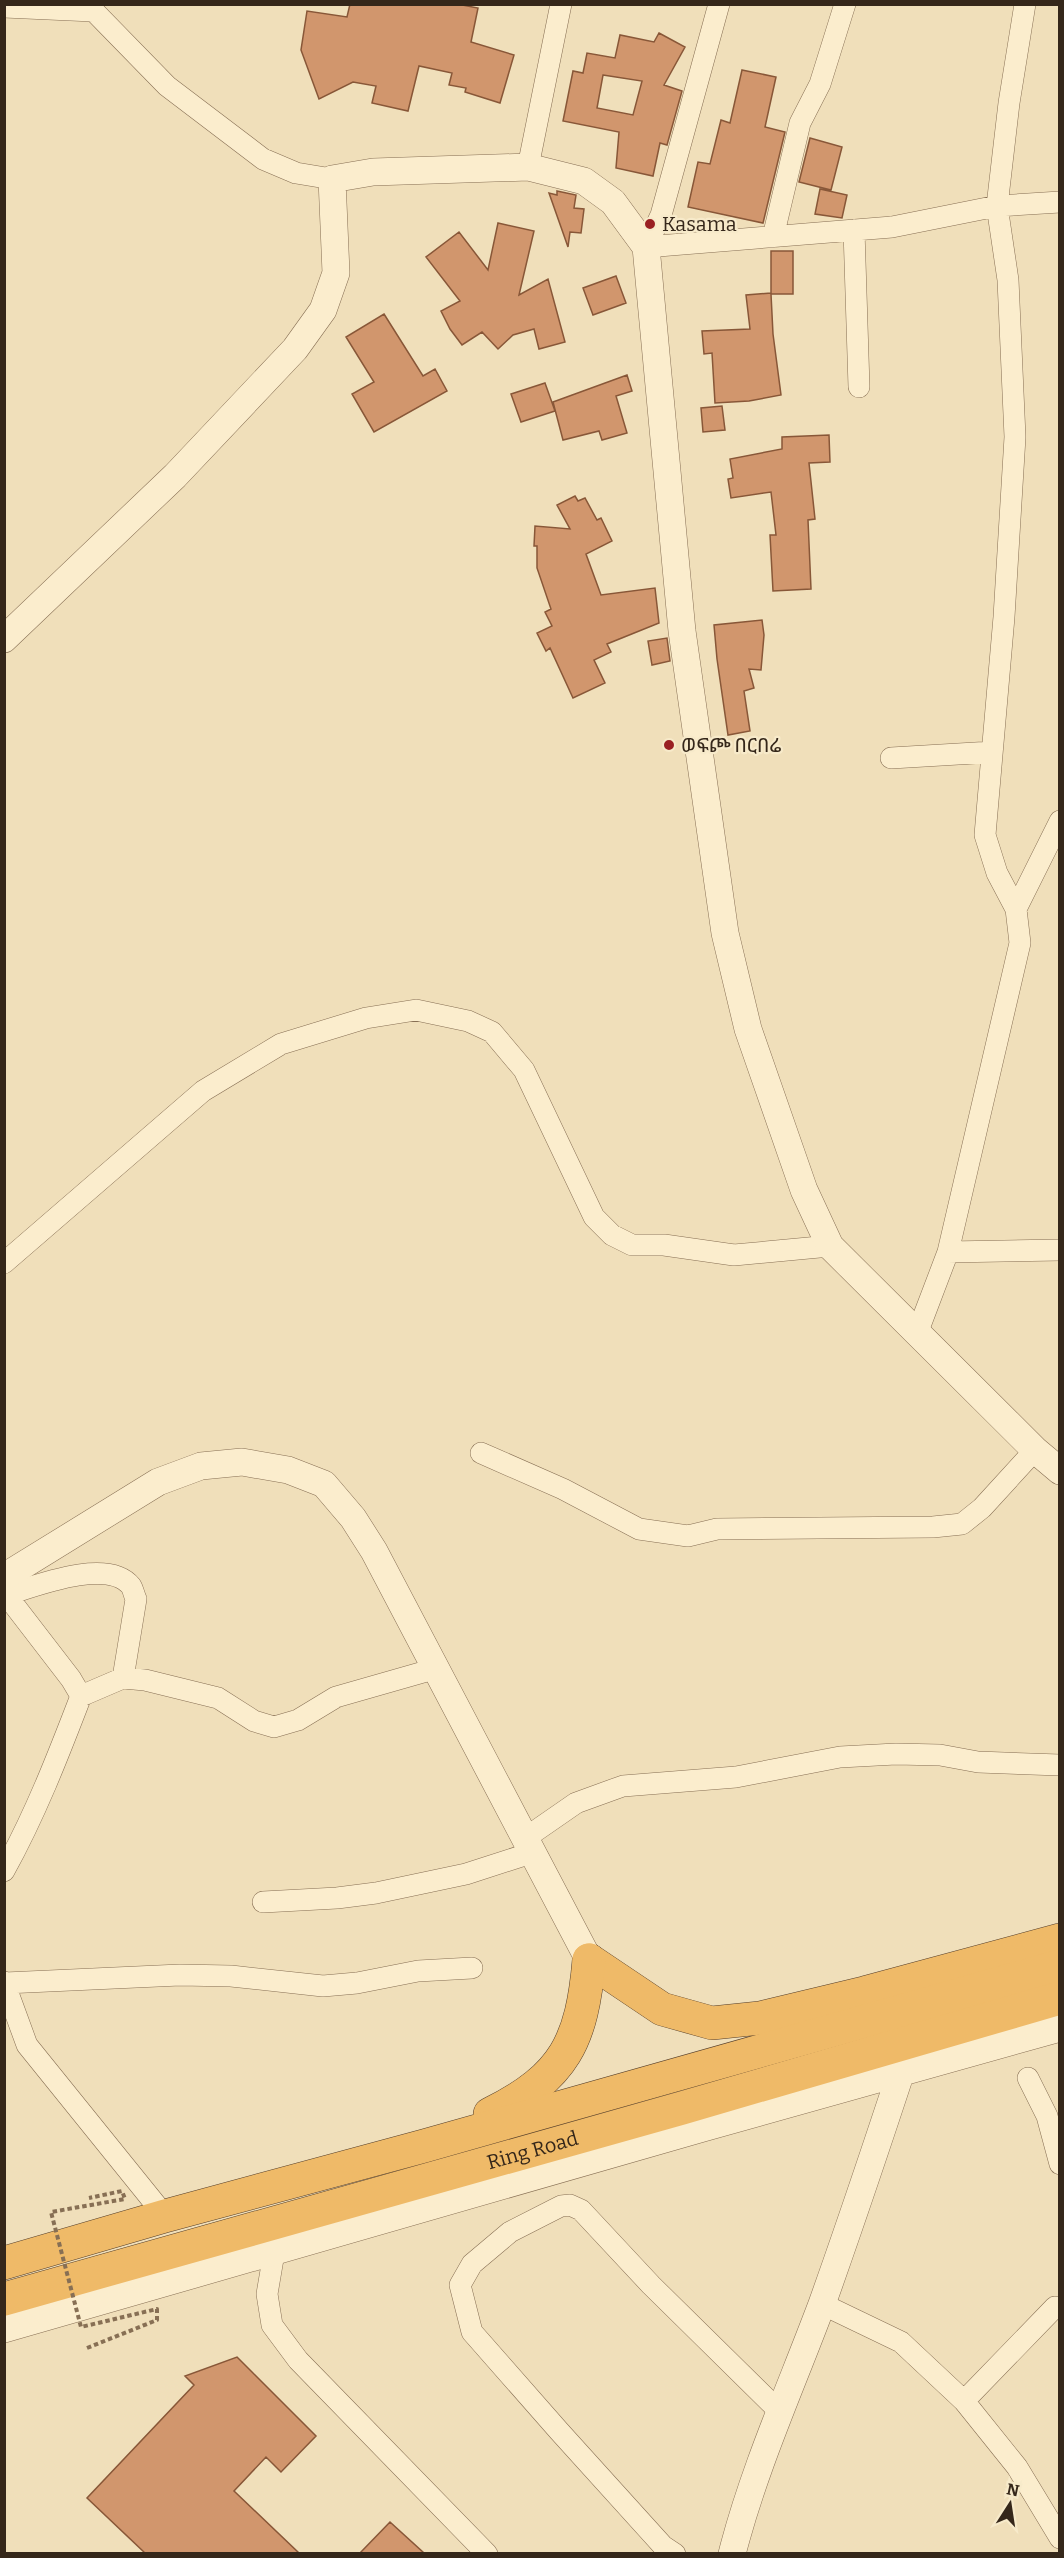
<svg xmlns="http://www.w3.org/2000/svg" width="1064" height="2558" font-family="Bitter,'Noto Sans Ethiopic',serif">
<style>
.building{fill:#d1966d;stroke:#885738;stroke-width:1.5;fill-rule:evenodd}
.lines{fill:none;stroke-linecap:round;stroke-linejoin:round}
.minor-casing{stroke:#876f54;stroke-width:22}
.tertiary-casing{stroke:#876f54;stroke-width:28}
.trunk-casing{stroke:#543d29;stroke-width:34}
.minor{stroke:#fbedcd;stroke-width:21}
.tertiary{stroke:#fbedcd;stroke-width:27}
.trunk{stroke:#efba68;stroke-width:33}
.path-bridge{stroke:#876f54;stroke-width:4;stroke-dasharray:4.5 3;stroke-linecap:butt}
.poi-dot{fill:#9a2022;stroke:#f7eaca;stroke-width:2}
.labels{text-anchor:middle;dominant-baseline:central;stroke-width:4.5;stroke-linejoin:round;paint-order:stroke}
.poi-label{font-size:20px;fill:#35271a;stroke:#f7eaca;text-anchor:start}
.street-label{font-size:20px;fill:#35271a;stroke:#f7eaca}
</style>
<rect width="100%" height="100%" fill="#f0dfba"/>
<!-- building -->
<path class="building" d="M350,4H457L478,8L471,42L514,55L500,103L465,92L466,88L449,85L452,73L419,66L408,111L372,103L376,86L353,82L319,99L301,50L307,11L347,17Z
M659,33L685,47L664,85L682,91L667,145L660,143L653,176L616,168L619,132L563,121L573,71L583,73L587,53L615,58L620,35L654,42ZM603,75L642,81L633,115L597,108Z
M742,70L776,77L765,127L785,132L763,223L688,207L698,162L710,164L721,120L730,123Z
M810,138L842,147L831,190L799,182Z
M820,189L847,195L842,218L815,214Z
M557,191L576,195L574,208L584,209L581,233L570,232L568,247L549,193L557,195Z
M498,223L534,231L519,295L548,279L565,342L539,349L534,329L513,335L498,349L482,332L462,345L450,329L441,311L460,301L426,257L459,232L488,270Z
M771,251H793V294H771L773,334L781,395L749,401L715,403L712,353L704,354L702,331L750,329L746,295L771,293Z
M616,276L626,303L593,315L583,288Z
M384,314L423,376L435,369L447,391L374,432L352,394L374,382L346,337Z
M627,375L632,391L616,396L627,433L602,440L599,431L563,440L553,402Z
M545,383L555,411L521,422L511,394Z
M722,406L725,430L703,432L701,408Z
M829,435L830,462L809,463L815,519L808,520L811,589L773,591L770,535H776L771,492L731,498L728,479L733,478L730,459L782,449V437Z
M575,496L578,501L585,498L597,520L601,518L612,541L586,554L601,595L655,588L659,623L607,644L611,652L594,660L605,683L573,698L550,648L546,651L537,633L552,626L545,612L551,609L537,568V546H534L535,526L570,529L557,505Z
M762,620L764,635L761,670L749,669L754,688L744,691L750,731L728,735L717,659L714,625Z
M667,638L670,661L652,665L648,641Z
M237,2357L316,2436L281,2472L266,2457L234,2491L299,2553H145L87,2498L194,2385L185,2376Z
M390,2522L424,2553H360Z"/>
<g class="lines">
<!-- minor casing -->
<g class="minor-casing">
<path id="minor" d="M87,4L167,86L263,159L296,173L332,179
M719,4L661,215L646,247L892,227L997,206L1060,202
M4,7L93,11
M528,167L561,4
M854,230L859,387
M773,237L800,123L820,84L845,4
M891,758L992,752
M1016,909L1060,821
M948,1252L1060,1250
M4,1263L203,1091L281,1044L366,1018L416,1010L468,1021L492,1032L524,1070L594,1217L612,1235L632,1245H664L734,1255L830,1246
M918,1331L948,1252L1020,943L1016,909L997,873L985,835L1004,617L1015,437L1008,280L997,206L1009,103L1025,4
M481,1453L563,1489L639,1529L688,1536L717,1529L933,1527L962,1524L982,1508L1035,1450
M4,1592L71,1679L81,1696
M6,1595C35,1586 108,1557 131,1586C133,1589 134,1595 136,1599L123,1678
M524,1839L576,1803L623,1786L736,1777L840,1757L896,1754L940,1755L978,1762L1060,1765
M4,1871C35,1815 58,1756 81,1696L123,1678L145,1680L218,1698L254,1721L274,1727L298,1720L336,1697L434,1669
M263,1902L337,1898L376,1893L466,1874L531,1853
M4,1982L27,2045L165,2216
M5,1983L180,1975L231,1976L323,1986L357,1983L418,1971L472,1968
M1028,2078L1047,2116L1060,2164
M274,2253L267,2294L272,2325L298,2360L487,2554
M822,2304L901,2342L964,2401L1017,2467L1060,2538
M964,2401L1055,2307
M675,2554L663,2546L559,2431L472,2332L460,2285L472,2264L510,2232L561,2206L570,2205L581,2210L651,2285L779,2411"/>
</g>
<!-- tertiary casing -->
<g class="tertiary-casing">
<path id="tertiary" d="M4,639L175,476L295,349L323,310L336,273L332,179L373,172L528,167L584,181L613,202L646,247L682,631L725,933L748,1029L804,1190L830,1246L1035,1450L1060,1471
M4,1577L158,1482L201,1466L242,1462L288,1470L324,1484L353,1518L374,1551L589,1960
M4,2329L703,2128L1060,2028
M732,2554C754,2468 791,2387 822,2304C849,2228 875,2151 900,2075"/>
</g>
<!-- trunk casing -->
<g class="trunk-casing">
<g id="trunk">
<path d="M589,1960L662,2009L712,2023L760,2018L864,1993L1060,1940"/>
<path d="M490,2114C565,2077 582,2041 589,1960"/>
<path d="M4,2263L165,2216L424,2146L1060,1966"/>
<path id="s1" d="M4,2299L682,2108L1060,1998"/>
</g>
</g>
<!-- minor -->
<use href="#minor" class="minor"/>
<!-- tertiary -->
<use href="#tertiary" class="tertiary"/>
<!-- trunk -->
<use href="#trunk" class="trunk"/>
<!-- path-bridge -->
<path class="path-bridge" d="M87,2348L157,2320V2309L81,2327L51,2212L125,2199L122,2191L89,2198"/>
</g>
<!-- markers -->
<g class="poi-dot">
<circle cx="650" cy="224" r="6"/>
<circle cx="669" cy="745" r="6"/>
</g>
<g class="labels">
<!-- poi labels -->
<g class="poi-label">
<text x="662" y="224">Kasama</text>
<text x="681" y="745">ወፍጮ በርበሬ</text>
</g>
<!-- street labels -->
<g class="street-label">
<text stroke="none"><textPath href="#s1" startOffset="549">Ring Road</textPath></text>
</g>
</g>
<!-- border -->
<rect width="1064" height="2558" fill="none" stroke="#35271a" stroke-width="12"/>
<!-- north arrow -->
<g transform="translate(1010 2504) rotate(12)" stroke="#f7eaca" stroke-width="4.5" paint-order="stroke">
<path d="M0-4.5L10 22L0 15L-10 22Z" fill="#35271a"/>
<text y="-9" font-size="16" font-weight="bold" text-anchor="middle" fill="#35271a">N</text>
</g>
</svg>
